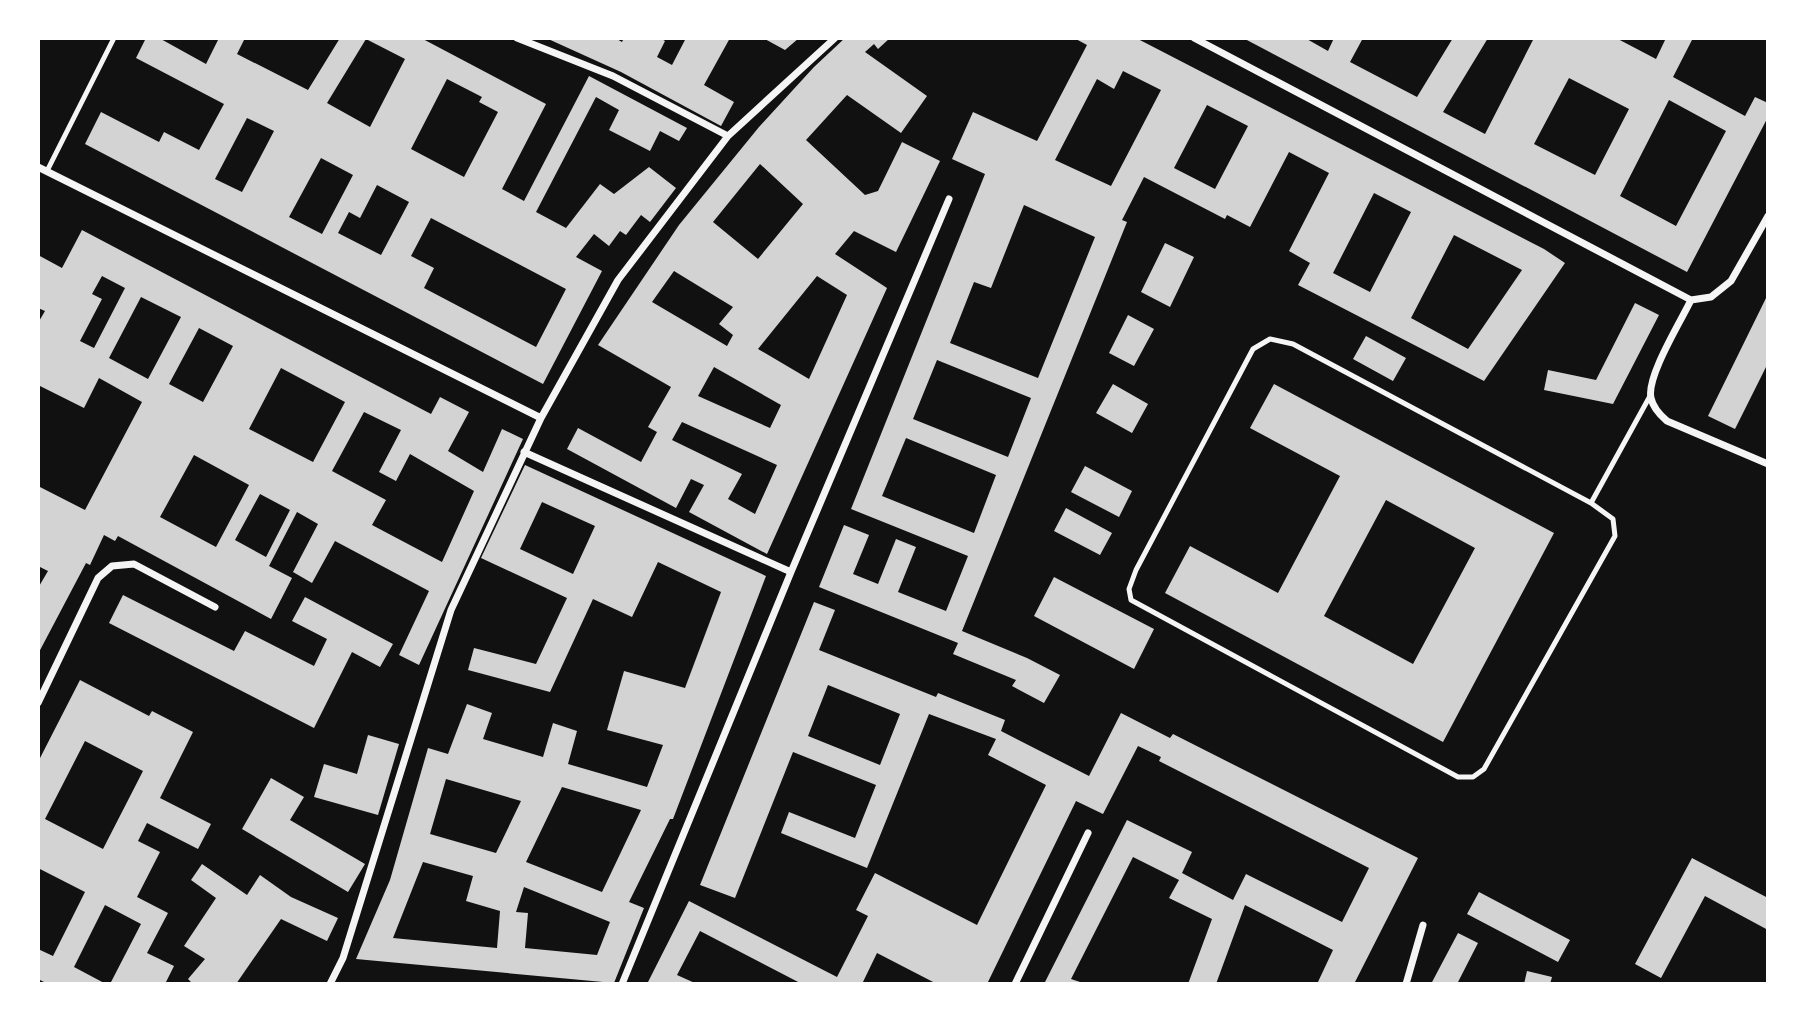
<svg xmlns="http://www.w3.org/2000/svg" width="1806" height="1022" font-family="'Alegreya Sans',sans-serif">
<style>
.building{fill:#d3d3d3;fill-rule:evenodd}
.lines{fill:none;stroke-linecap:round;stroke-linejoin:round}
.service{stroke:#f5f5f5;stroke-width:5}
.minor{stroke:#f5f5f5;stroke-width:7}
</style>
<rect width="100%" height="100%" fill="#111"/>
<!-- building -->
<path class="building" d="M146,38H159L206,64L219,38H245L237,54L308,90L340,38H421L546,104L502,189L524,201L589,76L687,128L679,141L660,131L650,151L609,130L619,110L596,97L536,212L566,228L600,184L614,194L649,167L676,188L650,222L641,215L626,235L620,231L609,246L594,234L576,257L602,271L543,384L85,144L101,112L159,142L164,132L199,150L224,104L136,58ZM366,39L405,59L370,127L327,103ZM447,79L482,97L479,102L498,112L464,177L411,149ZM247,118L274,131L242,192L215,179ZM321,158L353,175L322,234L289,217ZM377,185L409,202L381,255L338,233L349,212L360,218ZM431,218L566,289L536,347L424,288L434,268L411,256Z
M546,38H615L622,42L624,38H660L665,41L657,57L672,65L686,38H730L704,85L734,102L721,126L621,72Z
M763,38H799L785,50Z
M845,38H890L878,49L874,44L865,52L927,96L901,133L847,95L806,140L865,195L878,191L902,142L940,161L896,252L854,231L835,254L887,288L767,554L689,512L704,485L691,479L676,508L567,449L578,428L641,462L657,432L648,427L671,387L598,345L679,225L759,127L814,67ZM760,164L803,204L758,259L713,222ZM674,271L733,307L719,324L733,335L727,346L652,302ZM817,276L847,295L809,379L758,349ZM714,367L781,405L770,428L698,396ZM682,422L777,465L755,514L728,499L742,474L672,440Z
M1074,38H1136L1544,249L1565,263L1484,381L1298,285L1310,263L1289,251L1329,173L1289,152L1250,227L1227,215L1225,219L1144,177L1122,220L1127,222L962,631L1027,658L1060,675L1044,703L1012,686L1016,680L953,654L958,643L819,587L844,525L869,535L853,574L878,584L896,539L916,547L898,592L946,611L968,556L851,509L985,174L952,159L973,112L1037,141L1087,45ZM1123,71L1161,90L1111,186L1055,160L1097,79L1114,89ZM1207,105L1248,126L1215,189L1174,168ZM1374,193L1411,212L1370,292L1333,273ZM1024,205L1095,237L1038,378L950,343L974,282L991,288ZM1454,235L1522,270L1468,349L1411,318ZM937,360L1031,398L1008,457L913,419ZM906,438L996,475L974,533L882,496Z
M1243,38H1305L1328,51L1334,38H1363L1350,62L1417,97L1453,38H1488L1443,112L1485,134L1534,38H1616L1656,59L1666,38H1693L1673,77L1745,116L1755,97L1768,103V117L1687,272ZM1569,78L1629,109L1595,175L1534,144ZM1669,100L1726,131L1676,226L1620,196Z
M82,230L431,414L440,397L469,412L448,451L483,472L502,429L523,439L419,665L399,655L429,591L335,541L312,583L293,572L318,524L297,512L269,566L292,578L271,619L118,536L115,541L104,535L90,565L86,563L38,654V588L48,571L38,566V486L85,510L142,402L99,378L84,408L38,385V323L45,311L38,308V255L62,268ZM102,276L125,288L94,348L80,341L102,299L92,294ZM141,297L181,317L148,379L109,358ZM199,328L233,346L203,402L169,384ZM281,368L345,402L313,462L249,429ZM364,412L401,430L379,472L396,481L410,454L474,491L442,562L372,525L386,500L332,471ZM194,455L249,485L216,547L160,517ZM260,494L290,510L266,557L235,540Z
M1165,243L1194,257L1170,307L1141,292Z
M1768,294V363L1735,429L1708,416Z
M1635,303L1659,315L1613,404L1544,390L1548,370L1596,380Z
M1128,315L1154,329L1134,366L1109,353Z
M1366,336L1406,358L1393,381L1353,359Z
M1113,384L1148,404L1132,433L1096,413Z
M1274,384L1554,533L1443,742L1165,593L1190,546L1278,593L1340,476L1250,428ZM1386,500L1475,548L1413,664L1324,616Z
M525,465L766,576L673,819H670L629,902L644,908L614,983L356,959L390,880L428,748L448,754L467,704L492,713L483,739L543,757L553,723L577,731L568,764L647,787L663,745L607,730L624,671L685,688L721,592L658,562L632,617L593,599L550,692L468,670L474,648L536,664L567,598L481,558ZM542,502L595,526L573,574L520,549ZM446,779L521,801L496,853L430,834ZM562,787L641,810L602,892L526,862ZM423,862L473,876L466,901L500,911L497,948L393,938ZM524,887L610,922L597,955L525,948L528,913L516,912Z
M1085,466L1132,491L1119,517L1071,492Z
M1066,508L1112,533L1100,555L1054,531Z
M1054,577L1154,629L1134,669L1034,616Z
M123,595L234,651L245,631L314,666L327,639L292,621L305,597L393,644L380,667L352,652L314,728L109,623Z
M814,602L835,610L819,650L936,697L938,693L1005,720L1001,731L1089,776L1121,713L1170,738L1173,734L1418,858L1354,984H1317L1333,950L1245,905L1216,984H1188L1212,919L1169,898L1179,880L1133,857L1071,979L1086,984H1044L1127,820L1192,852L1182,873L1233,900L1246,874L1342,922L1369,868L1159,761L1161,757L1138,746L1103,814L1076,801L987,984H937L877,953L862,984H802L700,931L677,975L697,984H647L689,901L837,977L868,916L856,910L875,873L977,925L1046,785L988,755L996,739L929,714L867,868L781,833L789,812L855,838L876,785L793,752L735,898L700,885ZM828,685L900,714L880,765L808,736Z
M80,680L149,716L152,711L193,732L160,798L211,824L198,849L147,823L138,841L160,852L137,897L168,913L147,953L174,966L165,984H110L141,924L105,905L74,967L106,984H48L38,979V949L53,956L85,892L38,868V762ZM85,741L143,771L103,849L45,819Z
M368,735L399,744L378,815L314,797L324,764L357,774Z
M271,778L304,797L290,820L365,864L348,892L242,829Z
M1692,858L1768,898V930L1705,896L1661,978L1635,964Z
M202,864L247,895L260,875L291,897L338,918L327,941L281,919L236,984H193L188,979L205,959L184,946L216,898L191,880Z
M1479,892L1570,940L1558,962L1467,914Z
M1458,933L1478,943L1457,984H1431Z
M1527,971L1552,977L1550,984H1524Z"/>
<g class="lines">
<!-- service -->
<path class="service" d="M47,171L114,38
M1591,503L1293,344L1270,339L1253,349L1136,570L1129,589L1131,600L1458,777H1473L1484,769L1615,536L1613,519L1591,503L1650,396"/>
<!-- minor -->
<path class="minor" d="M517,38L613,76L728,136
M1194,38L1691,300L1711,297L1731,281L1768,216
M38,167L541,418
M1691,300C1681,321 1646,377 1651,398C1653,408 1660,415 1667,421L1768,464
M524,452L791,572
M38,703L98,578L112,566L134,564L215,607
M330,984L343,958L451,610L541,418L618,280L728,136L835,38
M622,984L791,572L949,199
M1015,984L1088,833
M1406,984L1423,925"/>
</g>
<!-- border -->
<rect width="1806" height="1022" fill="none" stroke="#ffffff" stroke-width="80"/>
</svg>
